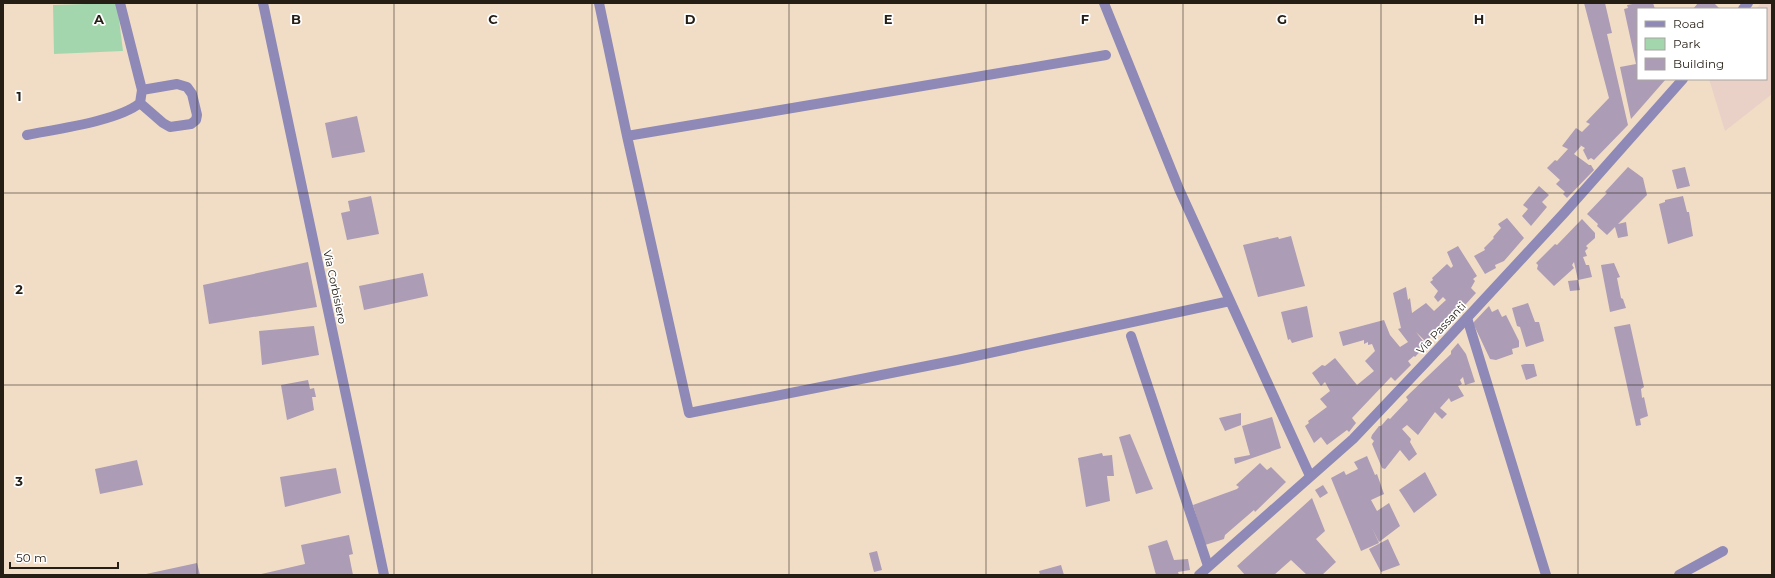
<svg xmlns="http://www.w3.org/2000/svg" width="1775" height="578" font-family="Montserrat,sans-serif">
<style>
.commercial{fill:#e9d1c7}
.green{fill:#a4d6ad}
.building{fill:#ac9cb5}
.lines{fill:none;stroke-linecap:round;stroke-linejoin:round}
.minor{stroke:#8f89b7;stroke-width:10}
.tertiary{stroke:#8f89b7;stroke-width:10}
.grid{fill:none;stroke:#251e15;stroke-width:1;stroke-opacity:0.55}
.labels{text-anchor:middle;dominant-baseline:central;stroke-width:3.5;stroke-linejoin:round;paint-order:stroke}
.street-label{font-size:11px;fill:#251e15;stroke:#fff}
.grid-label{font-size:13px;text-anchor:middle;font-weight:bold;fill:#251e15;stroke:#fff;stroke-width:3.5;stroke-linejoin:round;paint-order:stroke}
</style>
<rect width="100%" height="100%" fill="#f1ddc5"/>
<!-- commercial -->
<path class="commercial" d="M1761,3H1772V94L1725,131L1709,79H1766V9H1756Z"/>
<!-- green -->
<path class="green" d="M117,3L123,51L54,54L53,5Z"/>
<!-- building -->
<path class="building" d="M1584,3H1605L1612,33L1607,34L1628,125L1594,160L1591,158L1588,160L1583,150L1585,148L1580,145L1581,146L1574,154L1589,165H1591L1594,170L1567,198L1563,194L1565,192L1556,184L1560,180L1547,168L1555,160L1557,161L1568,149L1562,146L1576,128L1582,132L1590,124L1586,122L1609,98Z
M1638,3H1653L1655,9H1638V79H1666L1631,119L1620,67L1636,64L1624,9L1628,8L1627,5Z
M1698,3H1714L1720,9H1693Z
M357,116L365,152L332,158L325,123Z
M1628,167L1643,178L1647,195L1618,224L1626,222L1628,236L1618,238L1615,227L1607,235L1597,226L1598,224L1587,214L1607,193L1605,192Z
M1685,167L1690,186L1677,189L1672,170Z
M1539,186L1549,195L1542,202L1547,207L1531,226L1522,216L1528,209L1523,205Z
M371,196L379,234L347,240L341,213L350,211L348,201Z
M1683,196L1687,212H1689L1693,236L1668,244L1659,204L1665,202V200Z
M1507,218L1524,238L1504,261L1495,265L1496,268L1485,274L1474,256L1485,250L1484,248L1494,238L1493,237L1501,228L1498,224Z
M1582,219L1595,233V238L1586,246L1588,248L1585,251L1587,256L1583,257L1586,265H1589L1592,277L1578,280L1574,262L1572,265L1574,268L1554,286L1537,269L1538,265L1536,263L1555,244L1557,245Z
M1291,236L1305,286L1258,297L1243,245L1278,237L1279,239Z
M1458,246L1477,276L1473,279L1475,281L1471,288L1476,293L1446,326L1443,324L1426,342L1416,332L1426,345L1415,357L1414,356L1408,361L1411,365L1395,381L1391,377L1352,418L1356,423L1349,432L1347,430L1327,445L1321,437L1314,443L1305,426L1309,423L1308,421L1327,407L1320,399L1330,391L1325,382L1321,386L1312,373L1322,365L1325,366L1335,358L1357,385L1374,371L1365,361L1375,351L1372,344L1368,345V342L1364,344V340L1343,346L1339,332L1384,320L1390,335L1400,347L1408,342L1398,329L1401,328L1393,293L1406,287L1408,300L1410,298L1412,313L1426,303L1434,311L1446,300L1443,297L1438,302L1434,297L1438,291L1430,282L1433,280L1432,278L1447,264L1451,268L1453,266L1447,252Z
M308,262L317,307L209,324L203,285Z
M1614,263L1620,277L1617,278L1621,298L1623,299L1626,308L1610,312L1601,265Z
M423,273L428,296L364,310L359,286Z
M1578,280L1580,290L1570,291L1568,281Z
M1528,303L1535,322H1539L1544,341L1526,347L1520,327L1517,326L1512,308Z
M1307,306L1313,337L1292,343L1290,339L1288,340L1281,312Z
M1489,306L1492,312L1498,309L1502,317L1506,315L1519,341V347L1512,349L1513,354L1496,360L1490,359L1473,323Z
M1630,324L1644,387L1641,389L1642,398L1644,397L1648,416L1640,419L1641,425L1636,426L1614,327Z
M314,326L319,355L262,365L259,331Z
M1458,343L1466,354L1475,382L1465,385L1463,377L1460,380L1462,384L1458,386L1464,396L1451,402L1449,398L1440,408L1447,414L1442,419L1435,412L1418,435L1407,425L1402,429L1411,439L1410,442L1417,454L1409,461L1400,450L1385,469L1382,468L1372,444L1374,441L1371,438L1372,435L1379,426H1381L1388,418L1390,419L1408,400L1406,397L1451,354V351Z
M1525,364H1534L1537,376L1526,380L1521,365Z
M308,380L310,389L314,388L316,397H312L314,410L287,420L281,385Z
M1241,413V425L1225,431L1219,418Z
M1272,417L1281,448L1235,464L1234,458L1250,455L1242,426Z
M1130,434L1153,489L1136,494L1119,437Z
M1102,453L1103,456L1112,455L1114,476H1107L1110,501L1086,507L1078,458Z
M1367,456L1375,475L1377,474L1384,494L1371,500L1377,511L1389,503L1400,526L1379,542L1372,528L1379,543L1361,551L1331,478L1344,471L1346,475L1358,469L1354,462Z
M137,460L143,485L100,494L95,469Z
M1260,463L1267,470L1271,467L1286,482L1255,512L1254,510L1225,535L1224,539L1205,545L1193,505L1237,489L1239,487L1236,485Z
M336,468L341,493L285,507L280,477Z
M1425,472L1437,495L1414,513L1399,490Z
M1323,485L1328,493L1320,498L1315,490Z
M1312,498L1325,531L1316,539L1336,562L1322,575H1307L1291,560L1274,575H1245L1237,566Z
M349,535L353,554L349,555L353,575H257L305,564L301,545Z
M1388,539L1400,565L1381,572L1369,549Z
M1167,540L1174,560L1188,559L1190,570L1178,572L1179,575H1156L1148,546Z
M877,551L882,570L874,572L869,553Z
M197,563L200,575H146V574Z
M1061,565L1064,575H1040L1039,571Z"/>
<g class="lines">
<!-- minor -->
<path class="minor" d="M263,3L384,575
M599,3L627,136L689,413L957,360L1230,301
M1104,3L1179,189L1310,476
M140,103L163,123L170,127L191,124L196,120L197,115L192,94L187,87L177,84L142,90
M27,135C57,129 118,121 140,103L142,90L120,3
M627,136L1106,55
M1467,318L1546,575
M1131,336L1208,566
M1679,575L1723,551"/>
<!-- tertiary -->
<path class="tertiary" d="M1743,9L1748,3
M1199,575L1353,439L1427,361L1565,212L1683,79"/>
</g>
<!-- grid -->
<path class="grid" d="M197,3V575M394,3V575M592,3V575M789,3V575M986,3V575M1183,3V575M1381,3V575M1578,3V575M3,193H1772M3,385H1772"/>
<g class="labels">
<!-- street labels -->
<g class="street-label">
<text transform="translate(335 287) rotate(78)">Via Corbisiero</text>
<text transform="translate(1441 328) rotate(-47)">Via Passanti</text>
</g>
</g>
<g class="grid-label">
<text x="99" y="24">A</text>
<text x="296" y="24">B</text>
<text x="493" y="24">C</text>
<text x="690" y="24">D</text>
<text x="888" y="24">E</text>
<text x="1085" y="24">F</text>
<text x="1282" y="24">G</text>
<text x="1479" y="24">H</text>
<text x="19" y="101">1</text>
<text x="19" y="294">2</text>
<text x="19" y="486">3</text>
</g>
<!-- border -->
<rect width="1775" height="578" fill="none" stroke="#251e15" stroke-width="8"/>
<!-- legend -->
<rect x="1637" y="8" width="130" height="72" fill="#ffffff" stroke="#a8a5a1"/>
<rect x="1645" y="21" width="20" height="6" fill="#8f89b7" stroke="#a8a5a1"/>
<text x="1673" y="28" font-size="12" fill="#251e15">Road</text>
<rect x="1645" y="38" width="20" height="12" fill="#a4d6ad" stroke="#a8a5a1"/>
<text x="1673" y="48" font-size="12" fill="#251e15">Park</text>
<rect x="1645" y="58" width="20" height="12" fill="#ac9cb5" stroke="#a8a5a1"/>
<text x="1673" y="68" font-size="12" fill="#251e15">Building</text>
<!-- scale -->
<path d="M10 562v6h108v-6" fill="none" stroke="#251e15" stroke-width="2"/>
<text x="16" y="562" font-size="12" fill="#251e15" stroke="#ffffff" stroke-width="3" paint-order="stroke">50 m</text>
</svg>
